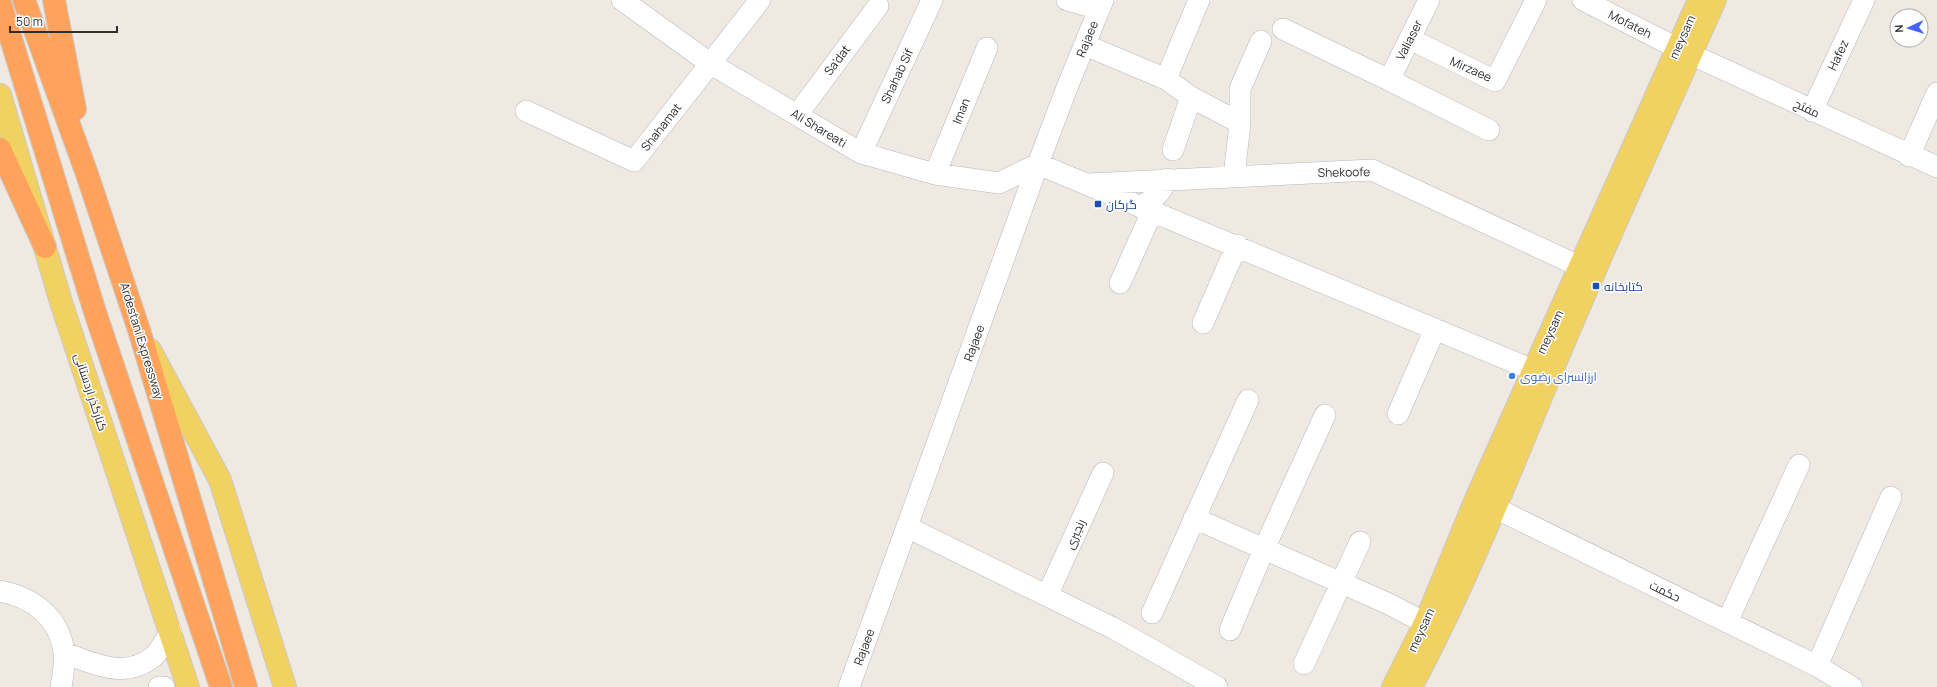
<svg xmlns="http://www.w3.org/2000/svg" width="1937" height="687" font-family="Manrope,Cairo,sans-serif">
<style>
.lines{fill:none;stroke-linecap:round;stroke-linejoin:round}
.minor-casing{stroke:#b4b7c1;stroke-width:22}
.major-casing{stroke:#c9c9c9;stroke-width:24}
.highway-casing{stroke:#c9c9c9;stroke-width:24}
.minor{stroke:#fff;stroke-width:21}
.major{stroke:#f2d163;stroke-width:22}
.highway{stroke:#ffa35c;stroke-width:22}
.transit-dot{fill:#1a4fb4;stroke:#fff;stroke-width:1.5}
.shop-dot{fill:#3f7fe0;stroke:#fff;stroke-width:1.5}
.labels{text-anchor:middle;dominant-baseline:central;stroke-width:3;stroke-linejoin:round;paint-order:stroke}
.street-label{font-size:12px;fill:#2e2e2e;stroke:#fff}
.transit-label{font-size:12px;fill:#164399;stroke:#fff;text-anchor:start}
.shop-label{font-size:12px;fill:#366cbe;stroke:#fff;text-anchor:start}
</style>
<rect width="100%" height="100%" fill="#efe9e1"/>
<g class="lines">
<!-- minor casing -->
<g class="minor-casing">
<path id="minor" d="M622,0L711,64L861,153L935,174L999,183L1038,164
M1067,0L1099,9
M1583,0L1677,48L1937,167
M1283,29L1389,80L1489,130
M1410,39L1495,81L1536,0
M1085,45L1166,79L1191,97L1240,123V89L1261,41
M1166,79L1199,0
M1389,80L1429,0
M526,111L634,161L760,0
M1812,111L1864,0
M797,115L878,6
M1173,150L1191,97
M861,153L932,0
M1909,156L1937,93
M1038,164C1203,232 1368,300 1533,370
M935,174L987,48
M1234,177L1240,123
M1089,184L1372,170L1581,267
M1140,207C1152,200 1162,193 1167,179
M1120,283L1152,212
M1203,323L1237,245
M1398,414L1435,329
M1479,500L1817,666L1852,687
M1194,518L1389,604L1425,623
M907,527L1115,629L1217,687
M0,591C33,597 60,618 64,653C65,664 63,676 61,687
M1047,596L1103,473
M1152,613L1248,400
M1727,622L1799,465
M1230,630L1264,549L1325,415
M64,653C94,663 124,680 153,657C160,651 166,639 171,631
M1304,664L1360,542
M1817,666L1891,497
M159,687H164
M849,687L1038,164L1068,85L1103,0"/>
</g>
<!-- major casing -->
<g class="major-casing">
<path id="major" d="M0,95L61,302L188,687
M150,350L220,480L285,687
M1393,687L1425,623L1476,499L1699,0
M1411,687C1465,586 1507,479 1551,373C1603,248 1660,124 1715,0"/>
</g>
<!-- highway casing -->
<g class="highway-casing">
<path id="highway" d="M24,0L87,174L139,330L246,687
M54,0L75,109
M0,3L95,312L221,687
M0,149L45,247"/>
</g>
<!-- minor -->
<use href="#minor" class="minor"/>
<!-- major -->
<use href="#major" class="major"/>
<!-- highway -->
<use href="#highway" class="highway"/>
</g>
<!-- markers -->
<g class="transit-dot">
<rect x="1094" y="200" width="8" height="8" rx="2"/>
<rect x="1592" y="282" width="8" height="8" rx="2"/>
</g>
<circle class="shop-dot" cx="1512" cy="376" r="4"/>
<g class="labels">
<!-- street labels -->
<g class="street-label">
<text transform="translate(1630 24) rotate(27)">Mofateh</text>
<text transform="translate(1682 37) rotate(-66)">meysam</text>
<text transform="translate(1087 39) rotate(-68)">Rajaee</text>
<text transform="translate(1409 40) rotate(-63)">Valiaser</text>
<text transform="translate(1838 55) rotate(-65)">Hafez</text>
<text transform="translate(837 60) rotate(-53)">Sa'dat</text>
<text transform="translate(1471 69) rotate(24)">Mirzaee</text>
<text transform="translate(897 76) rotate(-65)">Shahab Sif</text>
<text transform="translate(1807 108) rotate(25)">مفتح</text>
<text transform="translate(961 111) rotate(-68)">Iman</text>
<text transform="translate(661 127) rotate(-52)">Shahamat</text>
<text transform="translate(819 128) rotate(31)">Ali Shareati</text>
<text transform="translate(1344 172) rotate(-1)">Shekoofe</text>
<text transform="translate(1550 332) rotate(-65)">meysam</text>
<text transform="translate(142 341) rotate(73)">Ardestani Expressway</text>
<text transform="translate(974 343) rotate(-70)">Rajaee</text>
<text transform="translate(91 392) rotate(72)">کنارگذر اردستانی</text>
<text transform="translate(1075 534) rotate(-66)">رنجبری</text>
<text transform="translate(1665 591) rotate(26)">حکمت</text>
<text transform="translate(1421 630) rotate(-65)">meysam</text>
<text transform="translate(864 647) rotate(-70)">Rajaee</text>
</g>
<!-- transit labels -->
<g class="transit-label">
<text x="1106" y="204">گرکان</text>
<text x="1604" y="286">کتابخانه</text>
</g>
<!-- shop labels -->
<g class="shop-label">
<text x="1520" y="376">ارزانسرای رضوی</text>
</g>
</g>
<!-- north arrow -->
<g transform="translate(1909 28) rotate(266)"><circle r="19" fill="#ffffff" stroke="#ababab"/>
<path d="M0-3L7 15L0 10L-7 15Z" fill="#4264fb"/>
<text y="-6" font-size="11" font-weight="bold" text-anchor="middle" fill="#2e2e2e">N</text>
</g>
<!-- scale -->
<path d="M10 26v6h107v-6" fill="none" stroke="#2e2e2e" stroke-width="2"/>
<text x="16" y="26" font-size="12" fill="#2e2e2e" stroke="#ffffff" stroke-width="3" paint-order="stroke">50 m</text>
</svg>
